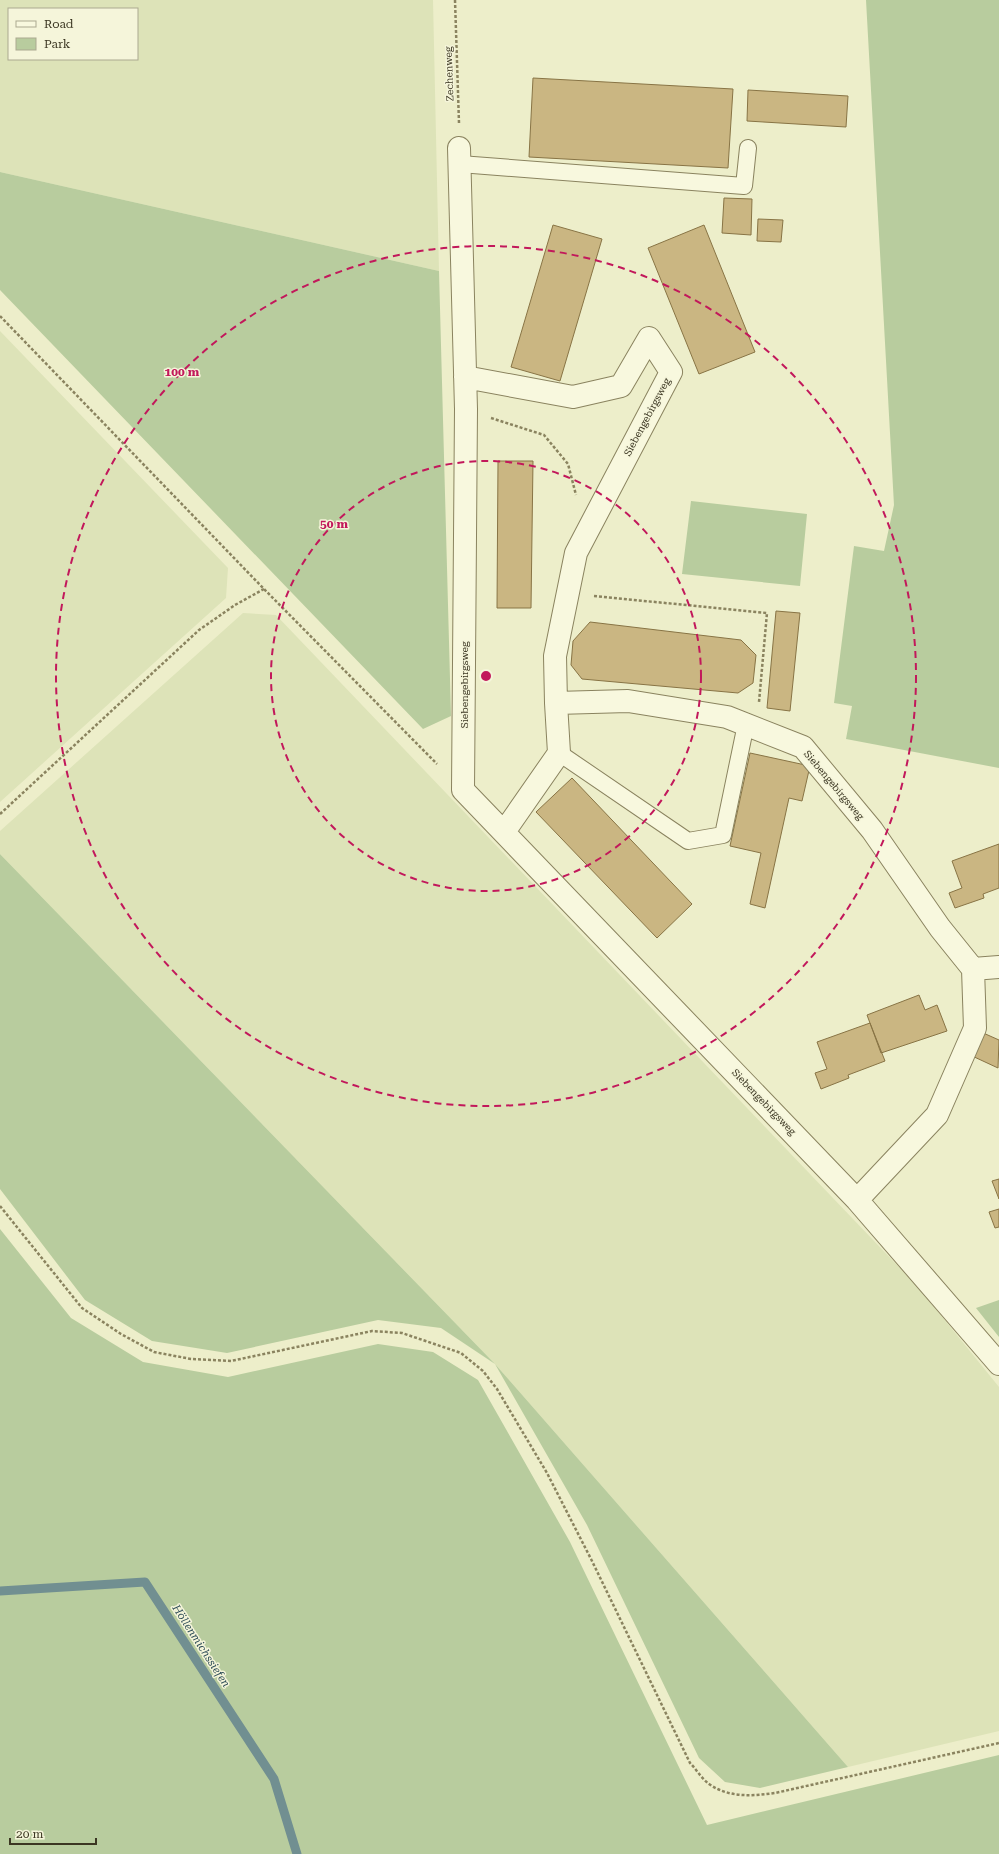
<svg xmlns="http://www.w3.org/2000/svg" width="999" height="1854" font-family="'Roboto Serif',serif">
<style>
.farmland{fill:#dde3b8;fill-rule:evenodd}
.green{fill:#b8cc9e}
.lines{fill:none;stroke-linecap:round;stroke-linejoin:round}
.stream{stroke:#718f91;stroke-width:9}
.building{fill:#cab682;stroke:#887445}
.service-casing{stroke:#8a835f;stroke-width:18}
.minor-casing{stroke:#8a835f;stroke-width:24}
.path{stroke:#8a835f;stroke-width:2.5;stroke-dasharray:3 2;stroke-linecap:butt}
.service{stroke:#f8f8de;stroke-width:16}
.minor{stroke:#f8f8de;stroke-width:22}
.ring{fill:none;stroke:#c2185b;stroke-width:2;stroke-dasharray:7 5}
.labels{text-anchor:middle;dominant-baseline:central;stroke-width:3;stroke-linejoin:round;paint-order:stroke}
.street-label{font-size:10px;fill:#3b3622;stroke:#f5f5da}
.water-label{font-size:11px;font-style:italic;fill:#32505a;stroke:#f5f5da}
.centre{fill:#c2185b;stroke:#f5f5da;stroke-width:2}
.ring-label{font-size:12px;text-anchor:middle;font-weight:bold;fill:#c2185b;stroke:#f5f5da;stroke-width:3;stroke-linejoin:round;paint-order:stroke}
</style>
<rect width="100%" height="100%" fill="#edeeca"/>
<!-- farmland -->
<path class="farmland" d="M0,0H433L439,271L0,172ZM9,9H137V59H9Z
M0,331L228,568L226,598L0,802Z
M243,613L276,615L918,1287L999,1387V1731L848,1767L495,1364L0,854V831Z"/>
<!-- green -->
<path class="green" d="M866,0H999V768L846,739L852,706L834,703L854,546L884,551L894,505Z
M0,172L439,271L451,716L423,729L0,290Z
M691,501L807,514L800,586L682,574Z
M0,854L495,1364L848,1767L760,1788L725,1782L699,1758L587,1525L495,1364L441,1328L378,1320L227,1353L152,1341L85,1300L0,1189Z
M0,1229L71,1318L143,1362L228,1377L378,1344L433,1352L478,1380L570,1542L707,1825L999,1755V1854H0Z
M999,1300V1337L976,1308Z"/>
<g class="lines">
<!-- stream -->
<path class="stream" d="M0,1591L145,1582L274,1779L297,1854"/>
</g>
<!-- building -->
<path class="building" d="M533,78L733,89L728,168L529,157Z
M748,90L848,96L846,127L747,121Z
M724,198L752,199L751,235L722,233Z
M758,219L783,220L781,242L757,241Z
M553,225L602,239L560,381L511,367Z
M704,225L755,352L699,374L648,248Z
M498,461H533L531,608H497Z
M776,611L800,613L790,711L767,708Z
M590,622L741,640L756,655L753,683L738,693L582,679L571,665L573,641Z
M750,753L810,766L802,801L789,798L765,908L750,904L761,853L730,846Z
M572,778L692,904L657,938L536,812Z
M999,844V888L983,894L984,898L955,908L949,893L962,888L952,861Z
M919,995L925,1010L937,1005L947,1031L881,1053L867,1015Z
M870,1023L885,1061L848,1075L849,1078L821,1089L815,1073L827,1069L817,1042Z
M981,1032L999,1040L998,1068L970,1055Z
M999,1179V1199L992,1181Z
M999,1209V1227L995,1228L989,1212Z"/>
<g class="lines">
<!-- service casing -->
<g class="service-casing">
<path id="service" d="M460,164L744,186L748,148
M559,753L688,841L723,835L746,724"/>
</g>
<!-- minor casing -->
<g class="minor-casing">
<path id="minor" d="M459,148L466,409L463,790L857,1200L999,1364
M465,377L573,397L621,386L649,338L671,372L576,553L555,656L556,703
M504,832L559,753L556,703L628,701L727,717L803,747L872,830L940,928L973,969L999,967
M857,1200L937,1115L975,1028L973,969"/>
</g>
<!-- path -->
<path class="path" d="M455,0L459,123
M0,316L264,589L437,764
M491,418L544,435L568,464L576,495
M594,596L767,613L759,702
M0,814L199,630L235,605L264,589
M0,1206L82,1308L121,1334L154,1352L191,1359L231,1361L372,1331L402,1333L461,1353L483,1371L497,1389L547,1473L591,1559L690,1763C696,1769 702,1779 709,1784C729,1798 752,1796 775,1793L999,1743"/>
<!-- service -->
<use href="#service" class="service"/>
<!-- minor -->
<use href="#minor" class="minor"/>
</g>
<!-- distance rings -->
<g class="ring">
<circle cx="486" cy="676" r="215"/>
<circle cx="486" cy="676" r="430"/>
</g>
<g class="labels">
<!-- street labels -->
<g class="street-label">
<text transform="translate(449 74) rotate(-92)">Zechenweg</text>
<text transform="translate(647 417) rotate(-62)">Siebengebirgsweg</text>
<text transform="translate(464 685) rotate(-90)">Siebengebirgsweg</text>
<text transform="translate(834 785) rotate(50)">Siebengebirgsweg</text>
<text transform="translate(764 1102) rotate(46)">Siebengebirgsweg</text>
</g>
<!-- water labels -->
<g class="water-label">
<text transform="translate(201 1646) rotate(57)">Höllenmichssiefen</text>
</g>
</g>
<circle cx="486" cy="676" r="6" class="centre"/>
<g class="ring-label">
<text x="182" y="376">100 m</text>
<text x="334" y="528">50 m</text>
</g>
<!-- legend -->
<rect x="8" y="8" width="130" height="52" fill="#f5f5da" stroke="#aba990"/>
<rect x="16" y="21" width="20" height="6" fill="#f8f8de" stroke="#aba990"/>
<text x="44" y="28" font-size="12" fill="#3b3622">Road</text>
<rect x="16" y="38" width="20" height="12" fill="#b8cc9e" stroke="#aba990"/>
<text x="44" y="48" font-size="12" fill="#3b3622">Park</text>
<!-- scale -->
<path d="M10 1838v6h86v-6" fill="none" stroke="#3b3622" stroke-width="2"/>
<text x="16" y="1838" font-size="12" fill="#3b3622" stroke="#f5f5da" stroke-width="3" paint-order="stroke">20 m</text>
</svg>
